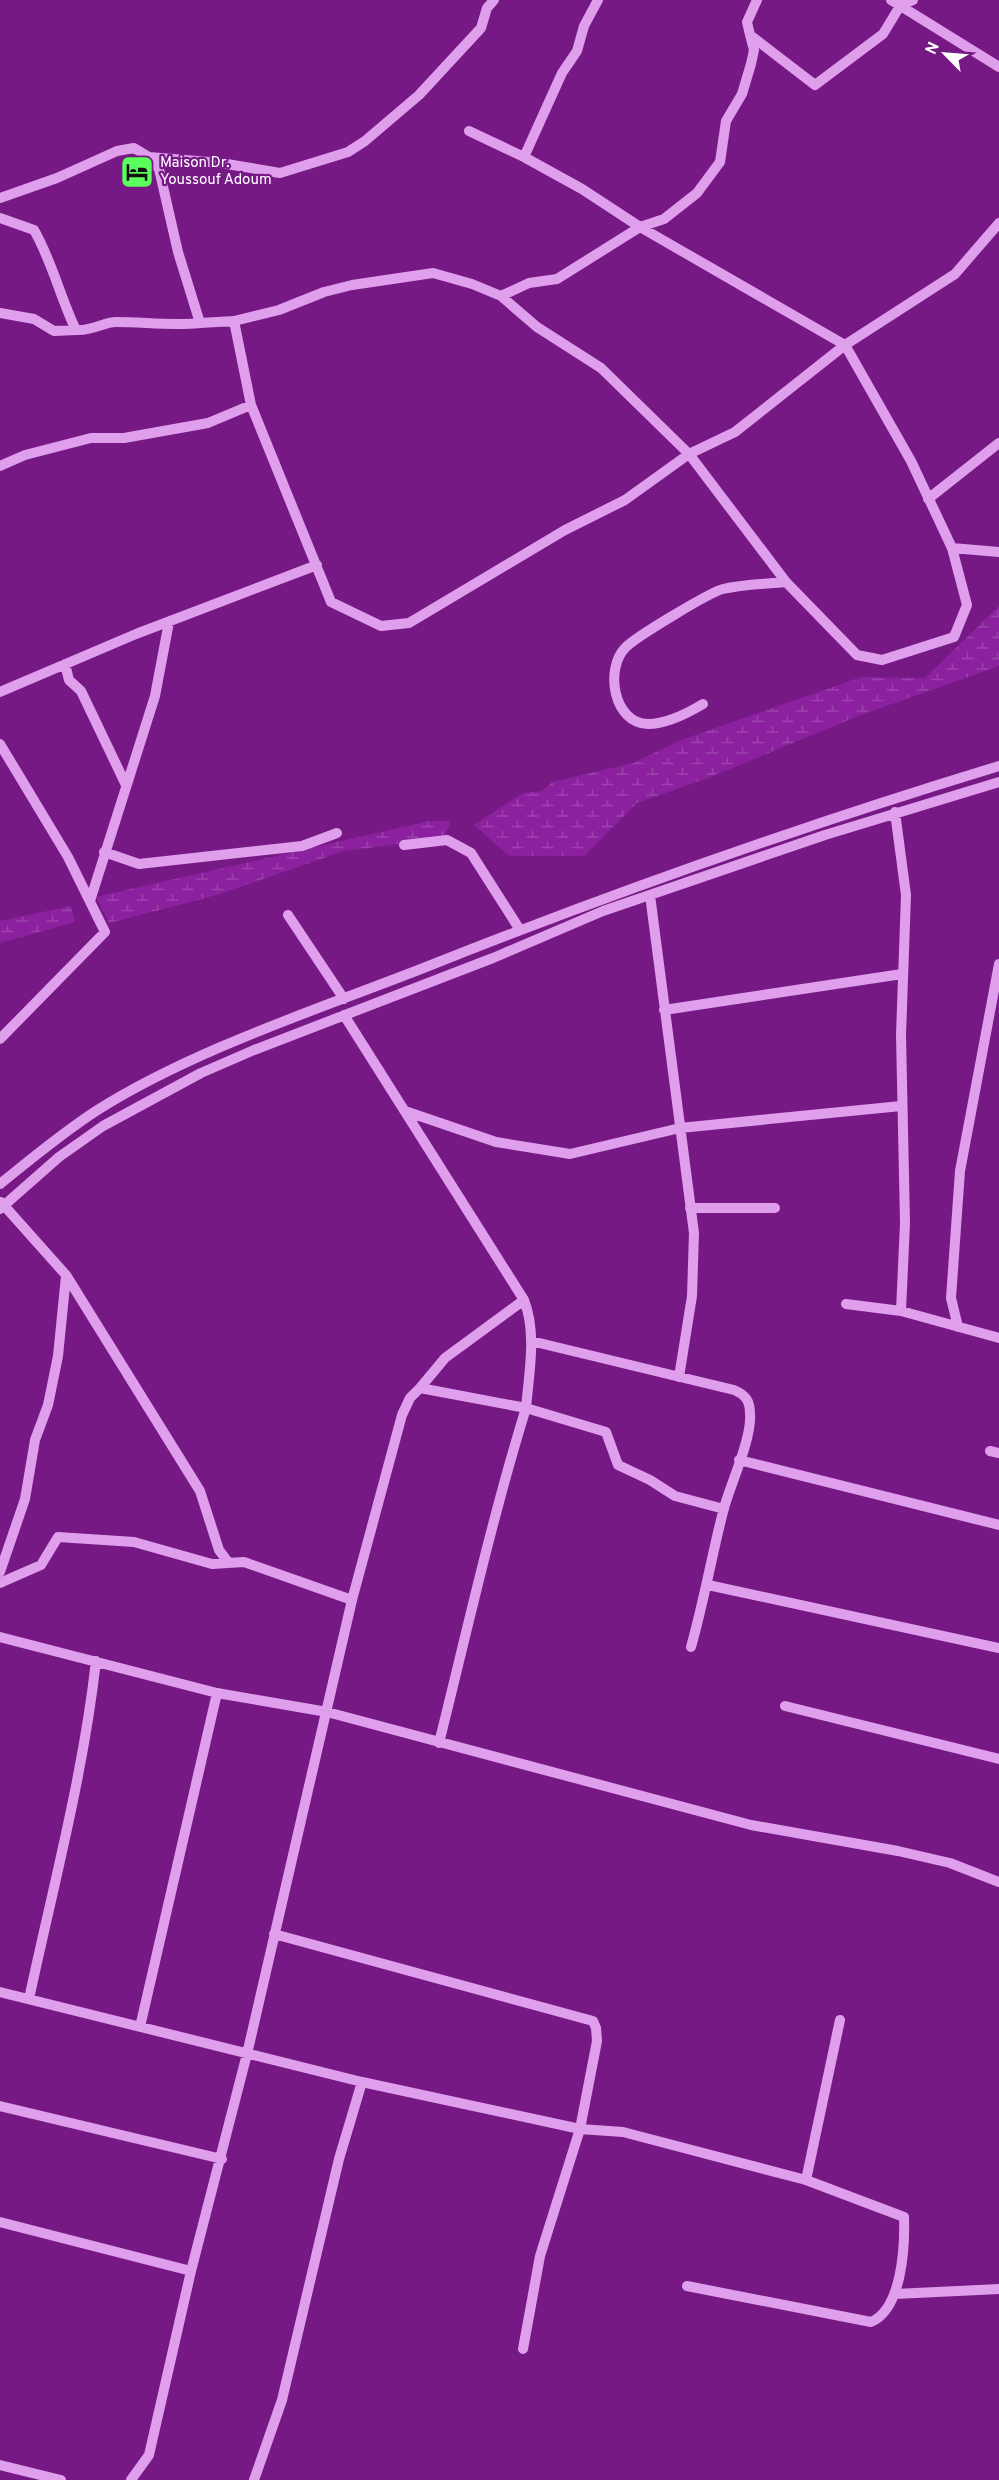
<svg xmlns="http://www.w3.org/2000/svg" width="999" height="2480" font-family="Overpass,sans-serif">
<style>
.wetland{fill:url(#wetland-marsh)}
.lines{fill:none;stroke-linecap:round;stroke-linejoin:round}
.minor{stroke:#e09fec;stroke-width:10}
.labels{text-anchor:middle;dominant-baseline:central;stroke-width:4.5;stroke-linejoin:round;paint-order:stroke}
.poi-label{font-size:15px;fill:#fff;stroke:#761985;text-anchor:start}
</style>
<defs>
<pattern id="wetland-marsh" width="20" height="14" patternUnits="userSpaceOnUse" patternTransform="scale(1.5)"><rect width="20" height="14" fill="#8b219e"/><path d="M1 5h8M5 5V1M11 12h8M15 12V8" fill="none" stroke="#9c42ad"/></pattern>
</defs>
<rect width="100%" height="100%" fill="#761985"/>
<!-- wetland -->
<path class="wetland" d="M999,606V666L858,716L708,778L637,803L584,856H509L474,825L523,793L542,791L552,782L633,763L681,740L861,677L925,678Z
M429,821H451L444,838L344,851L217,895L109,923L96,897Z
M71,906L75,922L0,943V921Z"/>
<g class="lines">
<!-- minor -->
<path class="minor" d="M891,0L999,67
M750,35L747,22L757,0
M524,157L562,73L577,51L584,26L598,0
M0,198L57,178L117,151L134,148L149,157L221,163L280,173L348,152L365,141L419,95L481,28L487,8L494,0
M0,218L34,230C52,261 60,297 76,330C94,331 103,322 116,322C145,322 170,326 200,323L178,252L159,169L149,157
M501,296L529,283L557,279L640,227L664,219L697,193L720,162L726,121L742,94L751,64L754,50L750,35L815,85L883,34L900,6L913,0
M0,313L34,319L54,331L76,330
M200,323L234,321L279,310L324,292L352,285L433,273L472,284L501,296L537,327L601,368L689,454L786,582L857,655L882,660L954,637L967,605L952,548L911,461L845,345L640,227L582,189L524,157L469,131
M251,405L331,602L381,626L409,623L565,530L625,500L689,454L735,432L845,345L955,274L999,223
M0,466L25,455L91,438H124L208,423L251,405L234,321
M928,499L999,443
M952,548L999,552
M65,664L69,680L81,691L126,785
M0,692L136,634L317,565
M703,704C688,713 666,724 648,724C613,723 605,669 625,648C634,638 710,592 723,589C743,584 766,584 786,582
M0,744L68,857L105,932L0,1039
M895,812L906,895L901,1035L905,1223L901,1311
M404,845L447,840L471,853L520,930
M104,852L139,864L302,846L337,833
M650,895L694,1233L692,1296L679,1377
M90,901L155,696L169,622
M288,915L344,999
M664,1010L902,974
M405,1111L496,1142L570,1154L680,1128L901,1106
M0,1184C31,1159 62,1133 96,1111C192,1050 319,1009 426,967C615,892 805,825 999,766
M1,1202L66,1275L200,1491L219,1550L228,1562
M690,1208H775
M0,1209L59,1157L103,1126L201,1073L254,1050L493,958L603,911L825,835L999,782
M846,1304L901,1311L999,1338
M958,1327L951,1298L960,1171L999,964
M531,1341L734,1390C746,1395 750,1401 750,1414C752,1438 731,1483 724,1508C712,1554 704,1601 691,1647
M420,1388L445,1358L524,1300
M990,1451L999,1453
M739,1460L999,1525
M0,1572L25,1499L35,1440L48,1405L58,1356L66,1276
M0,1583L41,1565L58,1537L134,1542L212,1564L244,1562L352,1600
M708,1585L999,1648
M0,1637L217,1693L327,1712L751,1825L898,1851L950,1863L999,1882
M785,1706L999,1759
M439,1743C467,1631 492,1518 526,1408L606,1432L618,1465L650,1480L675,1496L724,1509
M274,1934L593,2021L596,2028L597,2041L580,2129L540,2256L523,2349
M0,1992L362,2082L580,2129L623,2132L806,2180L904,2217C905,2247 902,2309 871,2322L687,2286
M29,1999C53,1887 83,1776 96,1661
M140,2027L217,1693
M0,2106L222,2159
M806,2180L840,2020
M0,2222L191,2271
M895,2294L999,2289
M0,2465L61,2480
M131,2480L149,2455L191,2271L247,2054L352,1600L402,1415L410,1398L420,1388L526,1408C529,1373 537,1333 524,1300L344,1015
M254,2480L282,2400L339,2159L362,2082"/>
</g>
<!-- icons -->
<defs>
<g id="hotel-square" transform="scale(1.725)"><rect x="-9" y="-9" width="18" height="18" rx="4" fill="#5aff5b" stroke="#761985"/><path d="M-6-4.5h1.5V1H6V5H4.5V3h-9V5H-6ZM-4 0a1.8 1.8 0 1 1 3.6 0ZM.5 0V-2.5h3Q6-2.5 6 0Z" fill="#111"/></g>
</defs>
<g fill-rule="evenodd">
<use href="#hotel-square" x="137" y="172"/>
</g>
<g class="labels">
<!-- poi labels -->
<g class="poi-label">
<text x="160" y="163">Maison Dr.<tspan x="160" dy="17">Youssouf Adoum</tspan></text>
</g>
</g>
<!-- north arrow -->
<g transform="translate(945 54) rotate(295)" stroke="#761985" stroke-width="4.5" paint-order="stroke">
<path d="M0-4.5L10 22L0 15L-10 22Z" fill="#ffffff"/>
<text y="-9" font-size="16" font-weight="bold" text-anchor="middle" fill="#ffffff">N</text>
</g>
</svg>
